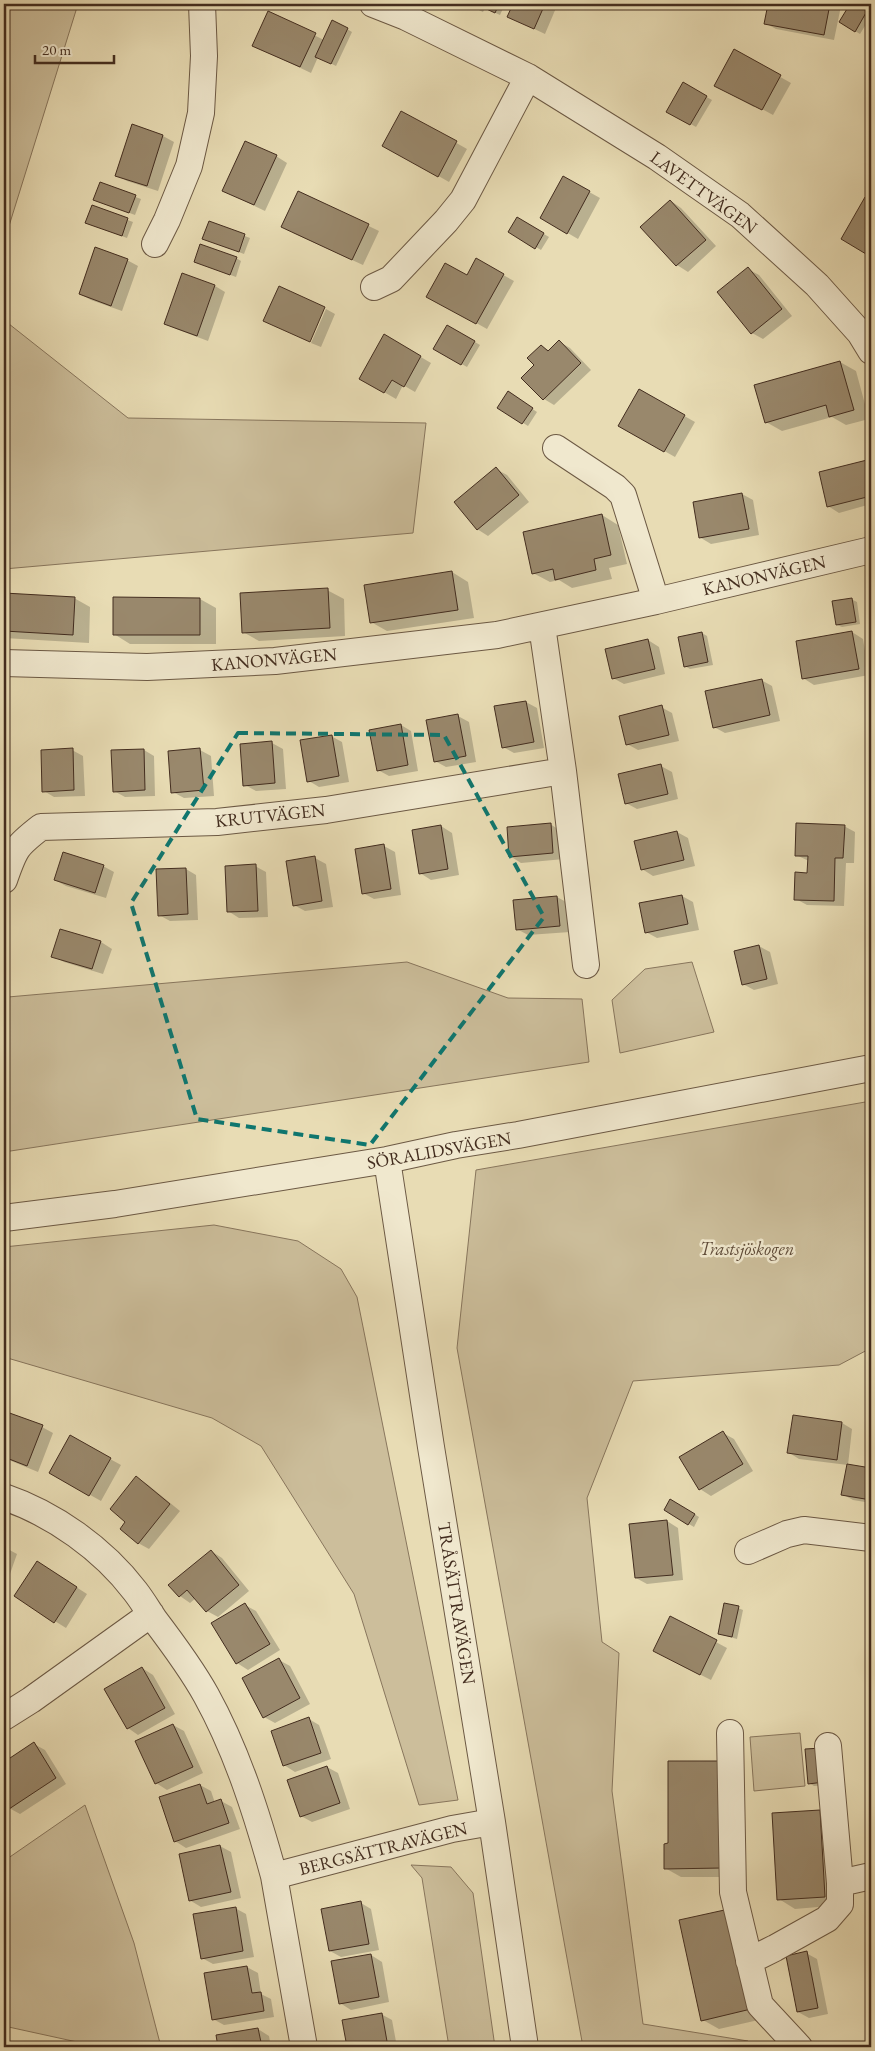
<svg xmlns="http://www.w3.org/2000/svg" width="875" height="2051" font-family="'EB Garamond',serif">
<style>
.green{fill:#ccbe9b;stroke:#88765d}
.shadow{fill:#0003}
.building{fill:#99886c;stroke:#432d1f}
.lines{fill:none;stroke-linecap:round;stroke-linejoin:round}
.minor-casing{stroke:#6c5944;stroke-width:28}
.minor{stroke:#f0e8ce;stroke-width:26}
.marked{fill:none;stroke:#0f766e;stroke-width:4;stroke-dasharray:10 6;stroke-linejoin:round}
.labels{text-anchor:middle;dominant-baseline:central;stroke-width:5;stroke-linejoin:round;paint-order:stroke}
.street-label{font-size:18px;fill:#432d1f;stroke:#f0e8ce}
.park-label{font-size:18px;font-style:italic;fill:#5e4a38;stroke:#f0e8ce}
</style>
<rect width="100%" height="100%" fill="#e8dcb4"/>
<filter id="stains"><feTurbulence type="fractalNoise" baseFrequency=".004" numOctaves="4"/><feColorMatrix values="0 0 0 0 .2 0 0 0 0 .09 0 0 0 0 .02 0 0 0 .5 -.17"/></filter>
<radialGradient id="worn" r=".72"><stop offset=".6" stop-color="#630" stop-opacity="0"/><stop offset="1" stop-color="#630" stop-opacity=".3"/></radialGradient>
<!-- green -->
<path class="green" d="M4,4H78L4,242Z
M4,320L128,418L426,423L413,533L4,569Z
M407,962L508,998L582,999L589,1062L4,1152V1005L8,997Z
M692,962L714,1032L620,1053L612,1000L645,969Z
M871,1101V1348L839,1365L633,1381L587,1498L602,1642L619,1653L612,1791L643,2024L748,2041L744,2047H583L457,1348L476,1170Z
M214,1225L298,1241L341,1269L357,1297L458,1800L419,1805L354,1594L261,1446L212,1418L4,1357V1247Z
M800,1733L805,1786L754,1791L750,1737Z
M85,1805L134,1943L161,2047H100L4,2026V1861Z
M411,1865L451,1867L473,1893L495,2047H449L422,1878Z"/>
<!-- shadow -->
<path class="shadow" d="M466,4H505L500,15L485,8L483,12Z
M515,4H549L556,8L545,34L509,17Z
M769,4H838L841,6L834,40L776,29L765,23Z
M852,4H871V16L860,34L840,22Z
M269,13L324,40L347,29L352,32L336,66L318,57L311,73L265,51Z
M734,51L791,83L773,115L755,105L754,107L715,86Z
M683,84L712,100L696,127L668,111Z
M402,112L467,149L449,182L384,145Z
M132,126L163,136L174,142L158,191L127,181L116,175Z
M276,156L287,163L265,211L224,191Z
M564,178L600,198L578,239L542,218Z
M100,184L141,199L135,215L95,200Z
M299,192L379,231L363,265L293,233Z
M866,199L871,202V256L842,239Z
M671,201L681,208L716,246L688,272L677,265L642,227Z
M92,207L133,222L127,238L87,223Z
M517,218L549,237L541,250L509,231Z
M210,223L250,238L244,254L204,239Z
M236,258L241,261L236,277L195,262Z
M127,260L138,266L122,311L91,300L80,294Z
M476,260L514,281L487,329L428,296L467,277Z
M748,269L759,275L792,316L763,339L752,333Z
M215,286L225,292L208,341L176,329L165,323Z
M326,309L335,314L321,347L311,343Z
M448,326L480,345L467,367L435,349Z
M385,336L431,363L415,392L403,385L396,399L360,378Z
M560,342L570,348L591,370L554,405L544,399L541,346L550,351Z
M840,362L856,371L869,419L846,425L832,417L782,431L766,422Z
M640,391L695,422L675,457L620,426Z
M513,396L537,412L528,426L499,408Z
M871,460V504L839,513L828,506L820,473Z
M496,469L507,475L529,502L488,536L477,529Z
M742,494L753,500L759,535L711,544L701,538L694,503Z
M602,515L618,525L627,564L609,568L612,579L572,588L559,580L550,582L533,573Z
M452,572L468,582L474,618L387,631L371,622Z
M327,590L344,599L345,636L259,641L243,632Z
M4,594L74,598L90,607L89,643L4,638Z
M200,599L216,608V644H130L114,634Z
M851,599L857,602L860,624L842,627L837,625Z
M852,632L863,639L869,675L814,685L803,678Z
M702,633L707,636L713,665L690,669L685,666Z
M648,640L659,647L665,674L624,684L613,678Z
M761,680L772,686L780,721L725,733L714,727Z
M526,702L537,708L544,748L514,753L503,747Z
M661,707L672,713L679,741L638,750L627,744Z
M458,716L469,722L476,762L446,767L435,761Z
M401,725L411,731L418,771L389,776L378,770Z
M331,736L342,742L349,782L319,787L309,781Z
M272,743L283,749L286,789L256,791L245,785Z
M72,750L83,756L85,796L54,797L44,791Z
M144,750L154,756L155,796L125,797L114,791Z
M200,750L211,756L214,796L184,798L173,792Z
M661,766L672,772L678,799L637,809L626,803Z
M550,824L561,831L564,859L521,863L510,856Z
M441,826L452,833L459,875L431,880L420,873Z
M844,826L855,832L854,863H846L844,906L807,905L796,899L808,874L809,861L796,855Z
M677,832L688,838L695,866L653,876L642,869L636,842Z
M384,846L395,852L401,895L374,899L363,893Z
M315,858L326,864L333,907L305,911L294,905Z
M103,866L114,872L106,898L66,886L55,880Z
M255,866L266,872L268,917L239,918L228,911Z
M186,869L196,875L198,920L170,921L159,915Z
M682,896L693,902L699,930L657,938L646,932L641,904Z
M557,897L568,903L570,932L528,935L517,929Z
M61,930L101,942L112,949L103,974L64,962L53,956Z
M759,946L770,952L778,984L754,990L743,984Z
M4,1412L42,1427L53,1433L38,1472L4,1458Z
M842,1423L852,1429L848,1465L799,1459L788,1452Z
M723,1433L734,1439L753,1471L711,1496L700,1489Z
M70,1437L121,1465L101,1501L51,1473Z
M848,1466L871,1470V1503L853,1500L842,1494Z
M137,1478L147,1484L180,1511L149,1549L138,1543L127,1521Z
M671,1500L699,1517L694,1527L665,1510Z
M667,1521L678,1528L683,1580L647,1584L636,1578Z
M4,1547L17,1554L4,1591Z
M211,1551L222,1558L249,1591L218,1617L207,1611L196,1598L190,1603L180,1596Z
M48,1569L87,1594L66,1628L15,1596Z
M245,1605L256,1611L280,1650L248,1670L237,1663Z
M738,1608L743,1610L737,1639L719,1634Z
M671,1618L727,1648L711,1680L665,1657Z
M279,1660L290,1666L310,1704L275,1723L264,1717Z
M142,1668L153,1675L175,1714L138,1735L128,1728Z
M309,1719L319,1725L331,1759L295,1772L284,1765Z
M173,1725L184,1731L203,1773L167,1790L156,1783Z
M34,1744L45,1750L66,1784L20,1814L9,1808L4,1799V1763Z
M806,1750L829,1785L814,1786L809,1783Z
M870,1757H871V1845H870Z
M327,1767L338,1773L350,1809L312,1822L301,1816Z
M737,1772V1877H681L665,1868L670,1845Z
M200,1785L211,1791L215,1803L221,1801L232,1807L240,1829L186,1848L175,1841Z
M819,1811L836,1821L841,1905L795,1909L779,1899Z
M220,1846L231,1852L241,1898L201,1907L191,1901L180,1855Z
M361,1903L371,1909L379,1950L341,1957L330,1951Z
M235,1908L246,1914L254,1957L213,1964L202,1958Z
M745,1920L767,2018L719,2029L703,2020Z
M806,1953L817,1959L828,2014L809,2018L798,2012Z
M371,1955L382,1962L389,2002L351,2010L340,2003Z
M247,1967L258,1973L261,1994L271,1999L274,2017L224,2025L213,2019Z
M381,2014L392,2020L397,2047H348L343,2021Z
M258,2029L269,2036L271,2047H220L218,2036Z"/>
<!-- building -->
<path class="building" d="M476,4H499L495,13Z
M513,4H545L534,29L507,17Z
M768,4H830L824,35L764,24Z
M850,4H871L855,32L839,22Z
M268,11L316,33L300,67L252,46Z
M332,20L348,28L331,64L315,57Z
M734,49L781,75L762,110L714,86Z
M683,82L707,96L690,125L666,112Z
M401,111L457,141L438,177L382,146Z
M132,124L163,135L147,186L115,176Z
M245,141L277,155L254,205L222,191Z
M563,176L590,191L567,234L540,218Z
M100,182L136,195L129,213L93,200Z
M298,191L369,224L352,260L281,227Z
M865,197L871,200V257L841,239Z
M670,200L706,240L676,266L640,227Z
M92,205L128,218L122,236L85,223Z
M517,217L544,233L535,249L508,232Z
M209,221L245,234L239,252L202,239Z
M200,244L237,257L230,275L194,262Z
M95,247L128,259L111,306L79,294Z
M476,258L504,274L476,324L426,297L445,263L467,275Z
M748,267L782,309L751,334L717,292Z
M182,273L215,285L197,336L164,324Z
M279,286L325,307L310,342L263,321Z
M447,325L475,341L461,365L433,349Z
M384,334L421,356L404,387L392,380L384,393L359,379Z
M559,340L581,363L543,400L521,378L534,365L527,358L541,345L548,351Z
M840,361L854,410L829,417L826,405L765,423L754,385Z
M639,389L685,415L664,452L618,426Z
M508,391L533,408L522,424L497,408Z
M871,459V496L827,507L819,472Z
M496,467L519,495L477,530L454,502Z
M742,493L749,529L699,538L693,502Z
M602,514L611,555L594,559L596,570L555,580L553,569L532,574L523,532Z
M452,571L458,610L370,623L364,585Z
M328,588L330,628L242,633L240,593Z
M4,593L75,597L73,635L4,631Z
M113,597L200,598V635H113Z
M852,598L856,622L836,625L832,601Z
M852,631L859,669L802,679L796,641Z
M702,632L708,662L684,667L678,637Z
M648,639L655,669L612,679L605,649Z
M762,679L770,715L713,728L705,691Z
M526,701L534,742L502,748L494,706Z
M662,705L669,735L626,745L619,716Z
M458,714L466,756L434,762L426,720Z
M401,724L408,765L377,771L369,730Z
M332,735L339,776L307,782L300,740Z
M272,741L275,783L243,786L240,744Z
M73,748L74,790L42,792L41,750Z
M200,748L204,790L171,793L168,751Z
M144,749L145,790L113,792L111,750Z
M661,764L668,794L625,804L618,774Z
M551,823L553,853L509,857L507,827Z
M796,823L845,825L843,858H835L834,901L794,900L795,872L807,873L808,856H795Z
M441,825L448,869L419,874L412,830Z
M677,831L684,860L641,870L634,841Z
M384,844L391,889L362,894L355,849Z
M63,852L104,865L95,893L54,880Z
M315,856L322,901L293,906L286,861Z
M256,864L258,911L227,912L225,866Z
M186,868L188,914L158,916L156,869Z
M682,895L688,924L645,933L639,903Z
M557,896L560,926L516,930L513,900Z
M60,929L101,941L92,969L51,957Z
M759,945L767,979L742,985L734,951Z
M4,1411L43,1425L27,1466L4,1457Z
M793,1415L842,1422L837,1460L787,1453Z
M723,1431L743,1464L699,1490L679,1457Z
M70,1435L111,1458L89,1496L49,1473Z
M847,1464L871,1468V1500L841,1495Z
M136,1476L170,1504L138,1544L120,1529L125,1522L110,1509Z
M670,1499L695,1514L688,1525L664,1510Z
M667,1520L673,1575L635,1578L629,1524Z
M211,1550L239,1585L206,1612L187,1590L179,1597L168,1585Z
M37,1561L77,1587L54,1623L14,1596Z
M245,1603L270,1644L236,1664L211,1623Z
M724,1603L739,1606L732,1637L718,1634Z
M670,1616L717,1640L700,1675L653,1651Z
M279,1658L300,1698L263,1718L242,1678Z
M142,1667L165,1708L127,1729L104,1689Z
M309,1717L321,1753L283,1766L271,1731Z
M173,1724L193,1767L155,1784L135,1741Z
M34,1742L56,1778L9,1809L4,1801V1762Z
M822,1748L824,1782L808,1784L805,1749Z
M868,1756H871V1846H869Z
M668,1761H721L722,1868L664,1869V1844L668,1843Z
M327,1766L340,1803L300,1817L287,1780Z
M200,1784L207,1804L221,1799L229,1823L174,1842L159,1797Z
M820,1810L825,1897L777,1900L772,1813Z
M220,1845L231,1892L189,1901L179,1854Z
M361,1901L369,1944L329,1951L321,1909Z
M236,1907L243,1951L201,1959L193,1914Z
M729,1909L751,2009L701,2021L679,1920Z
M807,1951L818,2008L797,2012L786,1956Z
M371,1954L379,1997L339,2004L331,1961Z
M247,1966L252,1993L261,1992L264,2011L212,2020L204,1973Z
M382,2013L388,2047H347L342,2020Z
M258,2028L262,2047H218L216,2035Z"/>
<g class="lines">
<!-- minor casing -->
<g class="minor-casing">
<path id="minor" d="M373,4L406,17L528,77
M155,244L167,220L189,166L201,113L204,56L202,4
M374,287L391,279L446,221L463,200L528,77L657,157L740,215L817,285L860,333L871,351
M556,448L615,487L623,495L656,601
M542,626L563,771L586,965
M4,663L147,667L275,661L497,635L656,601L871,550
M4,880C15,849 15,847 41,827L217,822L326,810L563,771
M387,1160L431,1447L492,1822L525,2047
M4,1218L115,1204L387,1160L456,1145L518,1135L871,1068
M4,1497C54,1514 103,1549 135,1591C142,1600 148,1610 154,1619C173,1644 191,1668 206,1695C237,1751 257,1814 274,1876
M748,1551L787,1534L804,1530L871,1538
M4,1717L31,1700L151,1614
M730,1733L733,1892L760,2005L799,2047
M840,1883L871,1876
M749,1961L775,1948L827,1919L840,1904V1883L828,1746
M304,2047L274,1876L452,1829L492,1822"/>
</g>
<!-- minor -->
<use href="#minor" class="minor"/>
</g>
<!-- marked area -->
<path class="marked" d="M238,733L444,735L544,917L370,1145L197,1119L131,903Z"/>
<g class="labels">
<!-- street labels -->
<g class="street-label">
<text transform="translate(704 192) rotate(36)">LAVETTVÄGEN</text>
<text transform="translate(764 575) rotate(-13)">KANONVÄGEN</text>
<text transform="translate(274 659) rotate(-5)">KANONVÄGEN</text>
<text transform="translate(270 815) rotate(-6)">KRUTVÄGEN</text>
<text transform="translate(439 1150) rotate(-10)">SÖRALIDSVÄGEN</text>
<text transform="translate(457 1603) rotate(81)">TRÅSÄTTRAVÄGEN</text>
<text transform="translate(383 1848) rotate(-14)">BERGSÄTTRAVÄGEN</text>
</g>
<!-- park labels -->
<g class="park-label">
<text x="747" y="1248">Trastsjöskogen</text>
</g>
</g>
<!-- margin -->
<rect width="875" height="2051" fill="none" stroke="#e8dcb4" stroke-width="20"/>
<rect x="5" y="5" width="865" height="2041" fill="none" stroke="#432d1f" stroke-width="2.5"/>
<rect x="10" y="10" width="855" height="2031" fill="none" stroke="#432d1f"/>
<!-- scale -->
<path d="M35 55v8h79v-8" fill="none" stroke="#432d1f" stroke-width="2.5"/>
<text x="42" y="55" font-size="15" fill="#432d1f" stroke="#f0e8ce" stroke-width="4" paint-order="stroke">20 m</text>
<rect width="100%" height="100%" filter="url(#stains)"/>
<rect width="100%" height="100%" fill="url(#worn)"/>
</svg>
